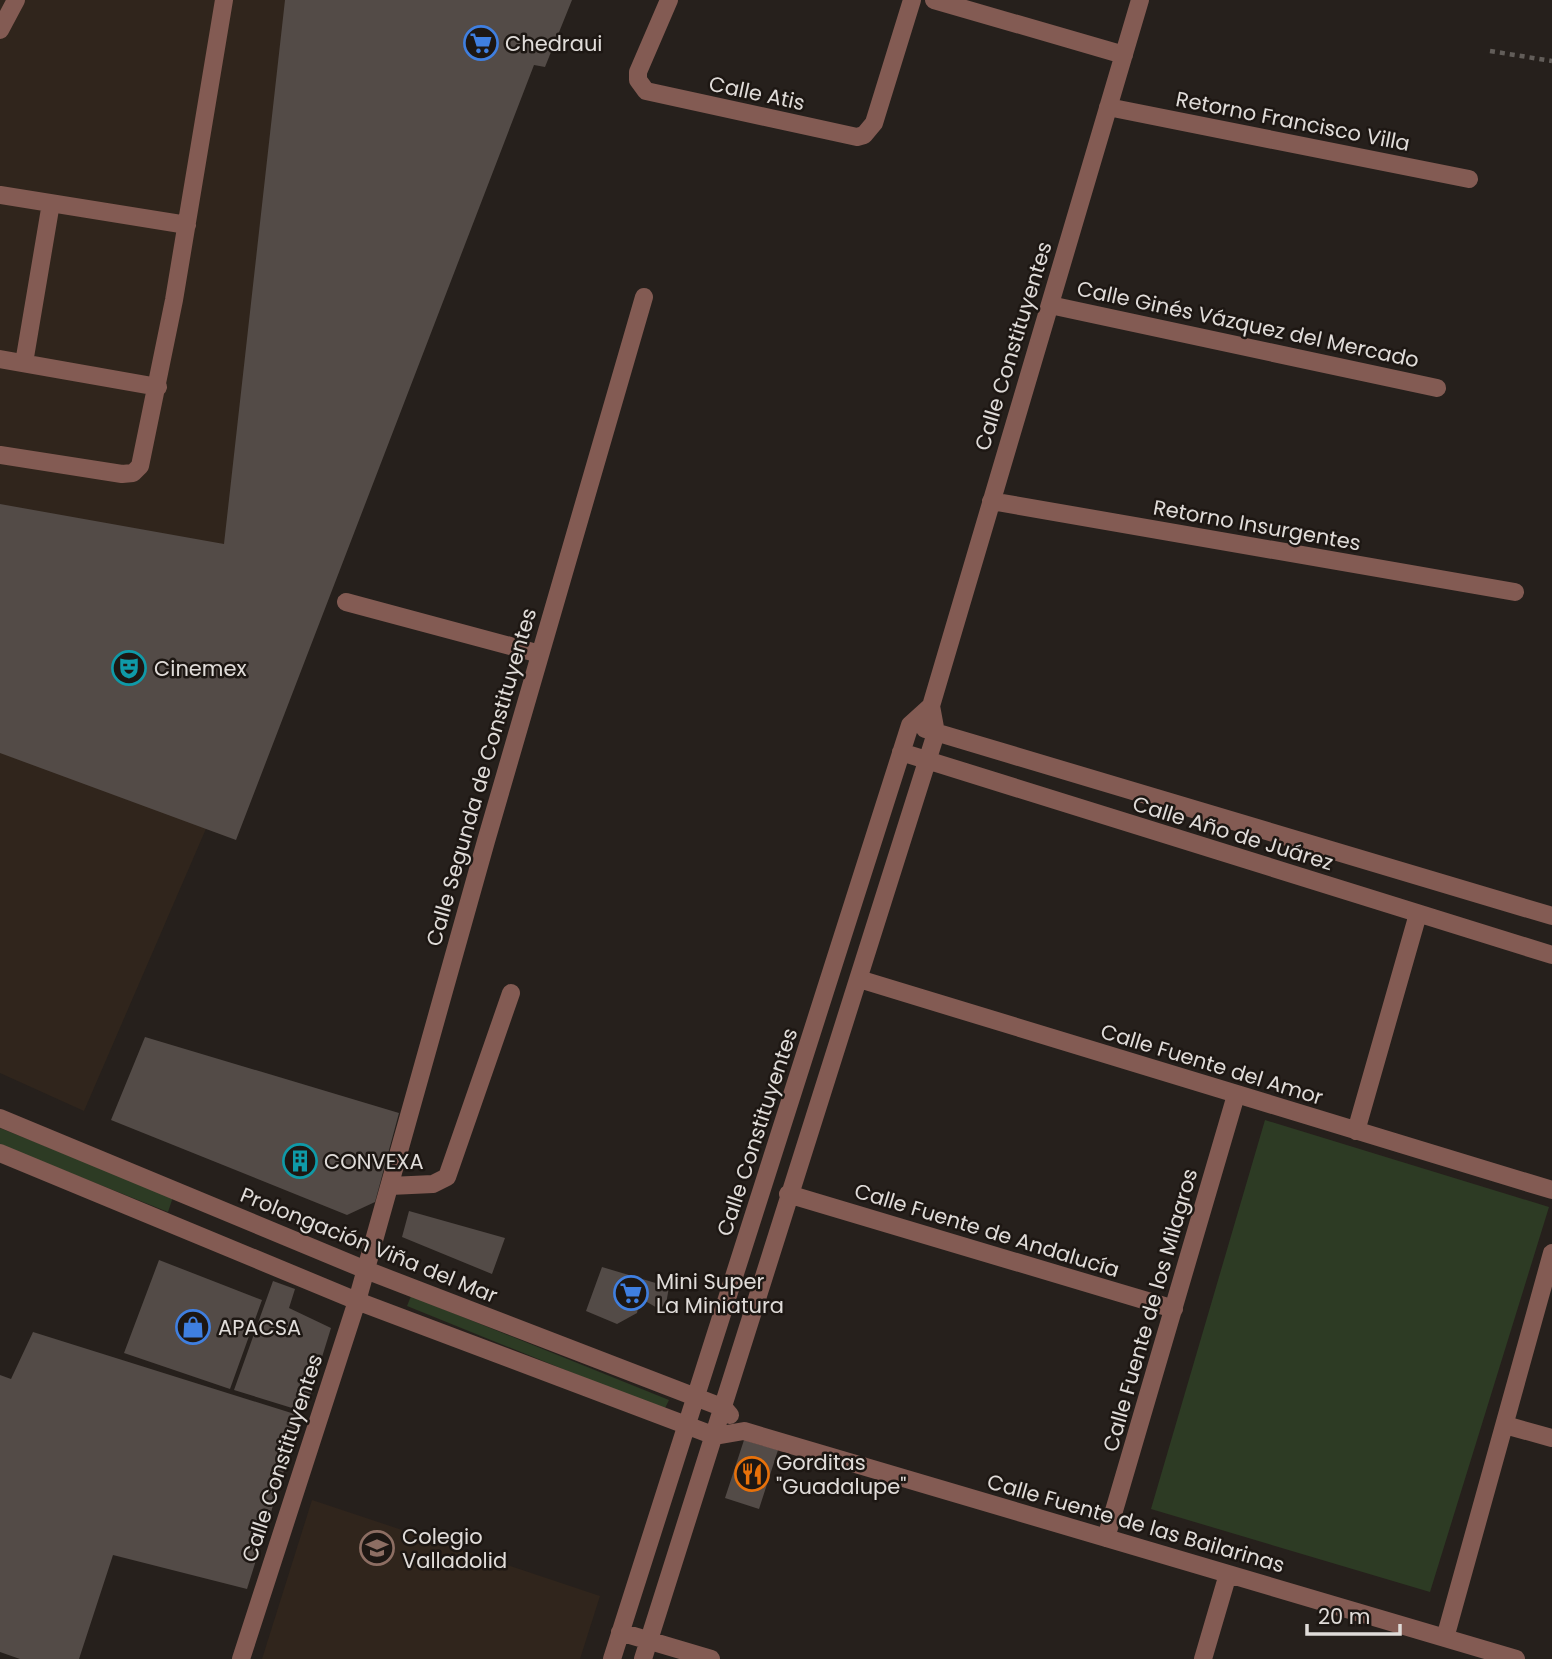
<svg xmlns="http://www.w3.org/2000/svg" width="1552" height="1659" font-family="Poppins,sans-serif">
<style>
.built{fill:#30251c}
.green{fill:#2d3b24}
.building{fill:#534b47}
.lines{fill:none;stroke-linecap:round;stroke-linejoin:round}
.path{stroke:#625d59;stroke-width:4.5;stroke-dasharray:5 5;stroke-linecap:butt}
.minor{stroke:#835b53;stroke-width:18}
.labels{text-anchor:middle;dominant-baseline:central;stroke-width:5;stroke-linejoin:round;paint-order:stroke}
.poi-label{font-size:21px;fill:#e0dcd9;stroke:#1d1713;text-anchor:start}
.street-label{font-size:21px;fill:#e0dcd9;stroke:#1d1713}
</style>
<rect width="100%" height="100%" fill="#26201c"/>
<!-- built -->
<path class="built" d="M0,0H541L205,831L84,1111L0,1073Z
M312,1500L600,1596L580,1659H262Z"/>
<!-- green -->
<path class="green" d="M1265,1120L1549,1207L1430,1592L1151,1509Z
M0,1128L173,1197L168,1212L0,1145Z
M411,1296L669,1400L664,1410L407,1306Z"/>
<!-- building -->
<path class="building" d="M285,0H572L545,67L534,65L236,840L0,753V504L224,544Z
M145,1037L399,1113L375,1202L347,1215L111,1120Z
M409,1211L505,1238L492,1274L402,1237Z
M159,1260L262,1300L230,1389L124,1353Z
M602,1267L669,1287L666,1304L659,1309L640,1298L637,1313L617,1324L586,1311Z
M273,1281L295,1289L289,1308L331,1328L305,1412L234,1390Z
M33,1332L301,1416L247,1589L113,1555L79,1659H20L0,1652V1375L11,1379Z
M744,1440L778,1450L759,1509L725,1498Z"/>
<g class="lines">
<!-- path -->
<path class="path" d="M1490,51L1552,61"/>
<!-- minor -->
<path class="minor" d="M669,0L638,72V80L646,91L857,137L864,135L874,123L912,0
M934,0L1124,55
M0,30L16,0
M1108,107L1469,179
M0,195L187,225
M1050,305L1437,388
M0,359L158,387
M24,363L51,203
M0,455L122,474L133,473L140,466L174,300L224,0
M991,501L1515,592
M346,602L540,654
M925,729L1552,916
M901,752L1552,955
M859,979L1552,1190
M0,1118L366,1270L724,1408L730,1415
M1356,1131L1418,914
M0,1153L357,1301L715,1436L744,1431L1516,1659
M390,1186L433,1184L447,1177L511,993
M788,1194L1174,1309
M1505,1425L1552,1438
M1106,1538L1236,1095
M620,1632L711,1659
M1445,1638L1552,1253
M241,1659L357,1301L486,841L644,297
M612,1659L910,725L931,706
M643,1659L936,733L931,706L1140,0
M1203,1659L1228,1574"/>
</g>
<!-- icons -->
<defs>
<g id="supermarket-ring" transform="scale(1.75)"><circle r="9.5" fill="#1d1713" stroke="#3f7fe0" stroke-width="1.5"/><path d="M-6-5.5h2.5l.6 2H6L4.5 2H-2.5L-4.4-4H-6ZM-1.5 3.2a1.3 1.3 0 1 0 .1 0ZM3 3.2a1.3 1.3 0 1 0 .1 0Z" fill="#3f7fe0"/></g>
<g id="theatre-ring" transform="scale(1.75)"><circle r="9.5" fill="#1d1713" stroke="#0f9aa8" stroke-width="1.5"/><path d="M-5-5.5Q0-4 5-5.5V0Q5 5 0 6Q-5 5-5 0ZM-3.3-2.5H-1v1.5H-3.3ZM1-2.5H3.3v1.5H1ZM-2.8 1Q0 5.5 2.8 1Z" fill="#0f9aa8"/></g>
<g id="building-ring" transform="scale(1.75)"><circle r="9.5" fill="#1d1713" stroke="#0f9aa8" stroke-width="1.5"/><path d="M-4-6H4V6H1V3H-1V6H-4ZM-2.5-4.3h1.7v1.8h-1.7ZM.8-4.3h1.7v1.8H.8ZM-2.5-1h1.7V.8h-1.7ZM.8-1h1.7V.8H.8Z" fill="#0f9aa8"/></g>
<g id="shop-ring" transform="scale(1.75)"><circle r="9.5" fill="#1d1713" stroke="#3f7fe0" stroke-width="1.5"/><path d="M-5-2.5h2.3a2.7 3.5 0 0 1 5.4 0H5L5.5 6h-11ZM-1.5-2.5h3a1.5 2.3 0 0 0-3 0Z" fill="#3f7fe0"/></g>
<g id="restaurant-ring" transform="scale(1.75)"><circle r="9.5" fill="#1d1713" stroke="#e8710a" stroke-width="1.5"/><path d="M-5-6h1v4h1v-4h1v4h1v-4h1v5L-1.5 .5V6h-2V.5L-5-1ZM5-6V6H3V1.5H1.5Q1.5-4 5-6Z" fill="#e8710a"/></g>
<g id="school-ring" transform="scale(1.75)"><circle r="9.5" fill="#1d1713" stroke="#8d6e63" stroke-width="1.5"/><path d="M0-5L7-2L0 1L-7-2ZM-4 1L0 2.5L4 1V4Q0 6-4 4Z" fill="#8d6e63"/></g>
</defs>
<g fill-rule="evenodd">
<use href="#supermarket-ring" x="481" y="43"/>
<use href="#theatre-ring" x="129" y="668"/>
<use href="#building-ring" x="300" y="1161"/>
<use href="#supermarket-ring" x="631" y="1293"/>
<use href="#shop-ring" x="193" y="1327"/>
<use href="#restaurant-ring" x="752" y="1474"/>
<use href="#school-ring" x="377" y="1548"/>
</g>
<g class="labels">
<!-- poi labels -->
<g class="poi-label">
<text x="505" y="43">Chedraui</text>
<text x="154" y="668">Cinemex</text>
<text x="324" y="1161">CONVEXA</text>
<text x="656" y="1281">Mini Super<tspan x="656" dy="24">La Miniatura</tspan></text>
<text x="218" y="1327">APACSA</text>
<text x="776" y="1462">Gorditas<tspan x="776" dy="24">"Guadalupe"</tspan></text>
<text x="402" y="1536">Colegio<tspan x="402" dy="24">Valladolid</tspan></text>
</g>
<!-- street labels -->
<g class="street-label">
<text transform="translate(757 93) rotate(12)">Calle Atis</text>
<text transform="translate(1293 121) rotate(11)">Retorno Francisco Villa</text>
<text transform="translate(1248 324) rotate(12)">Calle Ginés Vázquez del Mercado</text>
<text transform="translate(1013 346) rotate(-73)">Calle Constituyentes</text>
<text transform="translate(1257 525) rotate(10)">Retorno Insurgentes</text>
<text transform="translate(481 777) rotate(-74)">Calle Segunda de Constituyentes</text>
<text transform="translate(1233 833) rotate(17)">Calle Año de Juárez</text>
<text transform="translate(1212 1064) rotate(17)">Calle Fuente del Amor</text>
<text transform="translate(757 1132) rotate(-72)">Calle Constituyentes</text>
<text transform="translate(987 1230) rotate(17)">Calle Fuente de Andalucía</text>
<text transform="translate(369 1245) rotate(22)">Prolongación Viña del Mar</text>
<text transform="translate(1150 1310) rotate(-74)">Calle Fuente de los Milagros</text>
<text transform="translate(282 1458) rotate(-72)">Calle Constituyentes</text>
<text transform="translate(1136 1523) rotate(16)">Calle Fuente de las Bailarinas</text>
</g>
</g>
<!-- scale -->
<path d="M1307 1624v10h93v-10" fill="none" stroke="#e0dcd9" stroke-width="3.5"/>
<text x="1318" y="1624" font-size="21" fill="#e0dcd9" stroke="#1d1713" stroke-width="5" paint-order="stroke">20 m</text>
</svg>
